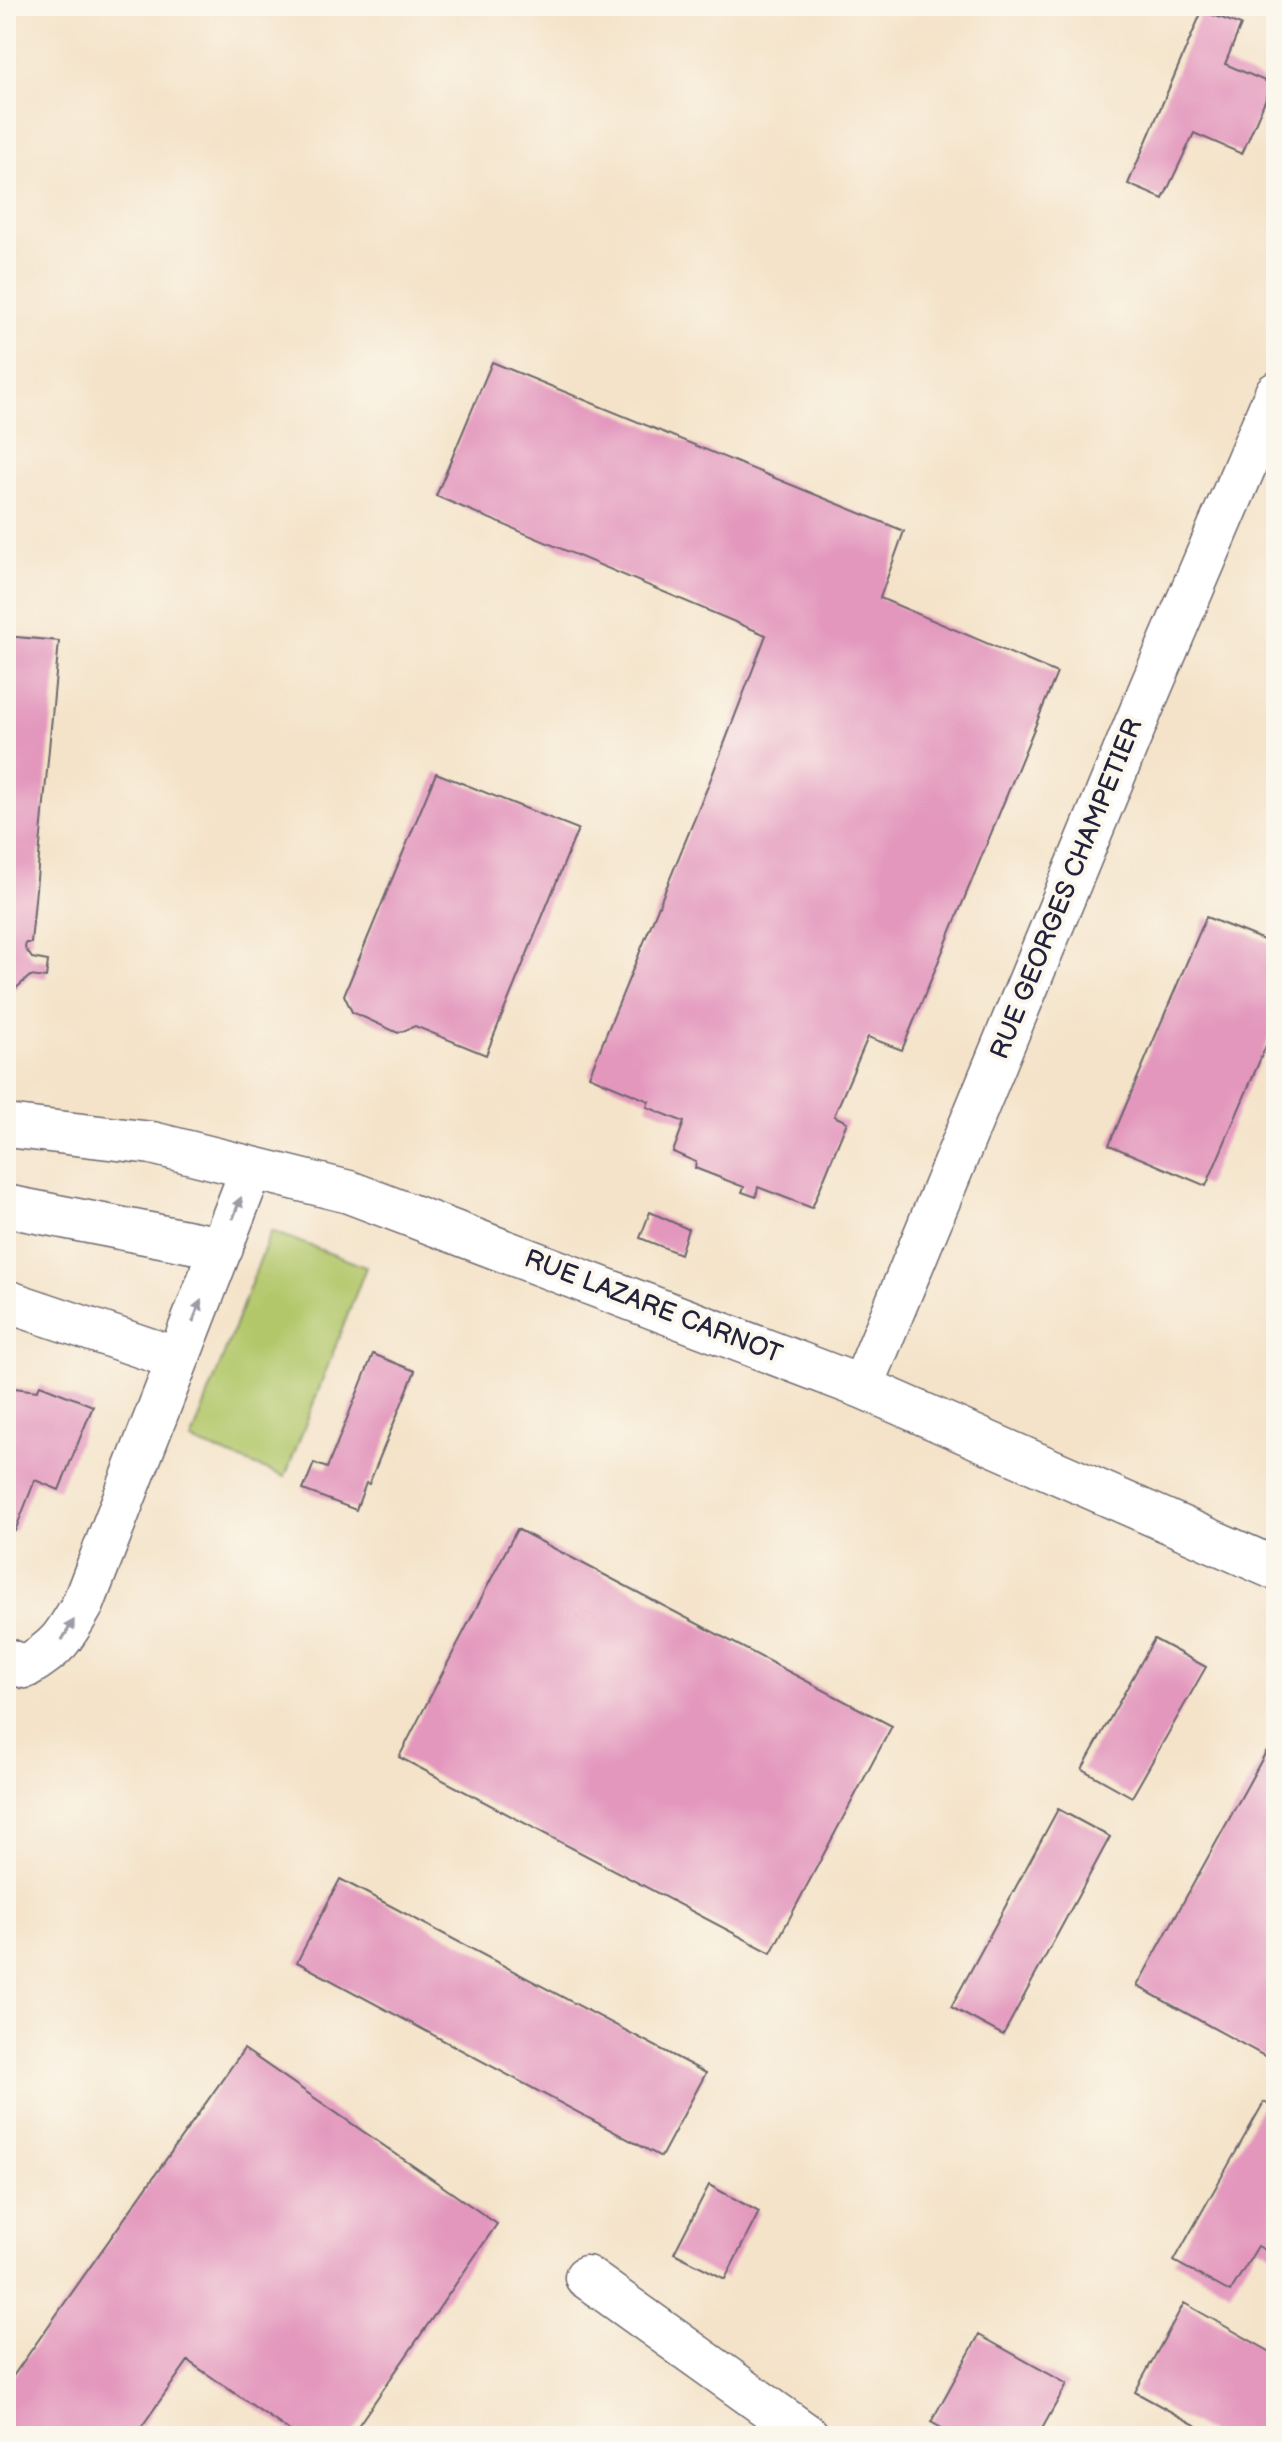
<svg xmlns="http://www.w3.org/2000/svg" width="1282" height="2442" font-family="'Balsamiq Sans',sans-serif">
<style>
.green{fill:#b2c76b;stroke:#6a7453;stroke-width:2}
.building{fill:#e397bd}
.lines{fill:none;stroke-linecap:round;stroke-linejoin:round}
.minor-casing{stroke:#6c666d;stroke-width:45}
.minor{stroke:#fff;stroke-width:42}
.oneway{fill:#9c9ca7}
.labels{text-anchor:middle;dominant-baseline:central;stroke-width:8;stroke-linejoin:round;paint-order:stroke}
.street-label{font-size:26px;fill:#22223b;stroke:#fbf7ec}
</style>
<rect width="100%" height="100%" fill="#fbf7ec"/>
<filter id="ink" filterUnits="userSpaceOnUse"><feTurbulence type="fractalNoise" baseFrequency=".0125" numOctaves="2"/><feDisplacementMap in="SourceGraphic" scale="16" xChannelSelector="R" yChannelSelector="G"/><feConvolveMatrix kernelMatrix="1 2 1 2 8 2 1 2 1" color-interpolation-filters="sRGB"/></filter>
<filter id="wash" filterUnits="userSpaceOnUse"><feTurbulence type="fractalNoise" baseFrequency=".006" numOctaves="4" result="noise"/><feDisplacementMap in="SourceGraphic" scale="32" xChannelSelector="R" yChannelSelector="G"/><feGaussianBlur stdDeviation="1.8" result="paint"/><feColorMatrix in="noise" values="0 0 0 0 0 0 0 0 0 0 0 0 0 0 0 0 0 1.4 0 .05"/><feComposite in="paint" operator="in"/></filter>
<g filter="url(#wash)">
<rect width="100%" height="100%" fill="#f4e3c9"/>
<!-- green -->
<path class="green" d="M271,1231L366,1267L285,1477L191,1441Z"/>
<g id="blocks">
<!-- building -->
<path class="building" d="M1202,11L1241,25L1225,64L1272,84L1242,154L1194,133L1163,199L1128,184Z
M492,362L904,531L880,598L1057,673L902,1050L868,1037L834,1116L847,1122L812,1208L758,1187L756,1197L742,1192L744,1187L695,1168L696,1162L673,1152L684,1122L647,1107L649,1101L589,1076L708,786L766,635L436,496Z
M6,636L59,641L31,943H26L25,948L32,958L48,961L46,978L30,976L6,997Z
M436,773L578,829L486,1055L415,1026L398,1033L352,1012L344,995Z
M1206,917L1276,945V1028L1274,1027L1206,1186L1109,1145Z
M650,1212L688,1229L680,1254L640,1238Z
M373,1354L415,1371L369,1484L366,1483L356,1510L303,1490L314,1463L327,1468Z
M40,1385L93,1406L59,1490L35,1480L15,1531L6,1527V1387L37,1391Z
M517,1529L892,1726L771,1953L399,1757Z
M1154,1639L1206,1667L1132,1797L1082,1769Z
M1266,1752L1276,1758V2039L1266,2057L1137,1986Z
M1058,1809L1110,1837L1003,2035L951,2007Z
M340,1879L706,2073L661,2157L297,1962Z
M244,2049L497,2224L351,2436H297L188,2361L135,2436H6V2386Z
M1264,2102L1276,2109V2256L1258,2246L1230,2292L1174,2261Z
M709,2185L759,2212L725,2279L674,2253Z
M1184,2303L1276,2355V2436H1215L1135,2392Z
M979,2335L1067,2384L1038,2436H956L931,2422Z"/>
</g>
</g>
<g filter="url(#ink)">
<use href="#blocks" fill-opacity="0" stroke="#6c666d" stroke-width="2"/>
<g class="lines">
<!-- minor casing -->
<g class="minor-casing">
<path id="minor" d="M6,1126L152,1143L349,1192L862,1387L1276,1569
M6,1206L222,1248
M6,1301L178,1359
M862,1387L1150,689L1276,393
M6,1659L25,1667C59,1647 64,1637 83,1604L252,1168
M586,2277L808,2436"/>
</g>
<!-- minor -->
<use href="#minor" class="minor"/>
</g>
<!-- one-way arrows -->
<defs><path id="oneway-solid" d="M-6-.8H1V-3.2L6.5 0L1 3.2V.8H-6Z" transform="scale(2)"/></defs>
<g class="oneway">
<use href="#oneway-solid" transform="translate(237 1208) rotate(-69)"/>
<use href="#oneway-solid" transform="translate(197 1311) rotate(-69)"/>
<use href="#oneway-solid" transform="translate(68 1630) rotate(-59)"/>
</g>
</g>
<g class="labels">
<!-- street labels -->
<g class="street-label">
<text transform="translate(1067 889) rotate(-68)">RUE GEORGES CHAMPETIER</text>
<text transform="translate(653 1307) rotate(21)">RUE LAZARE CARNOT</text>
</g>
</g>
<!-- margin -->
<rect width="1282" height="2442" fill="none" stroke="#fbf7ec" stroke-width="32"/>
</svg>
